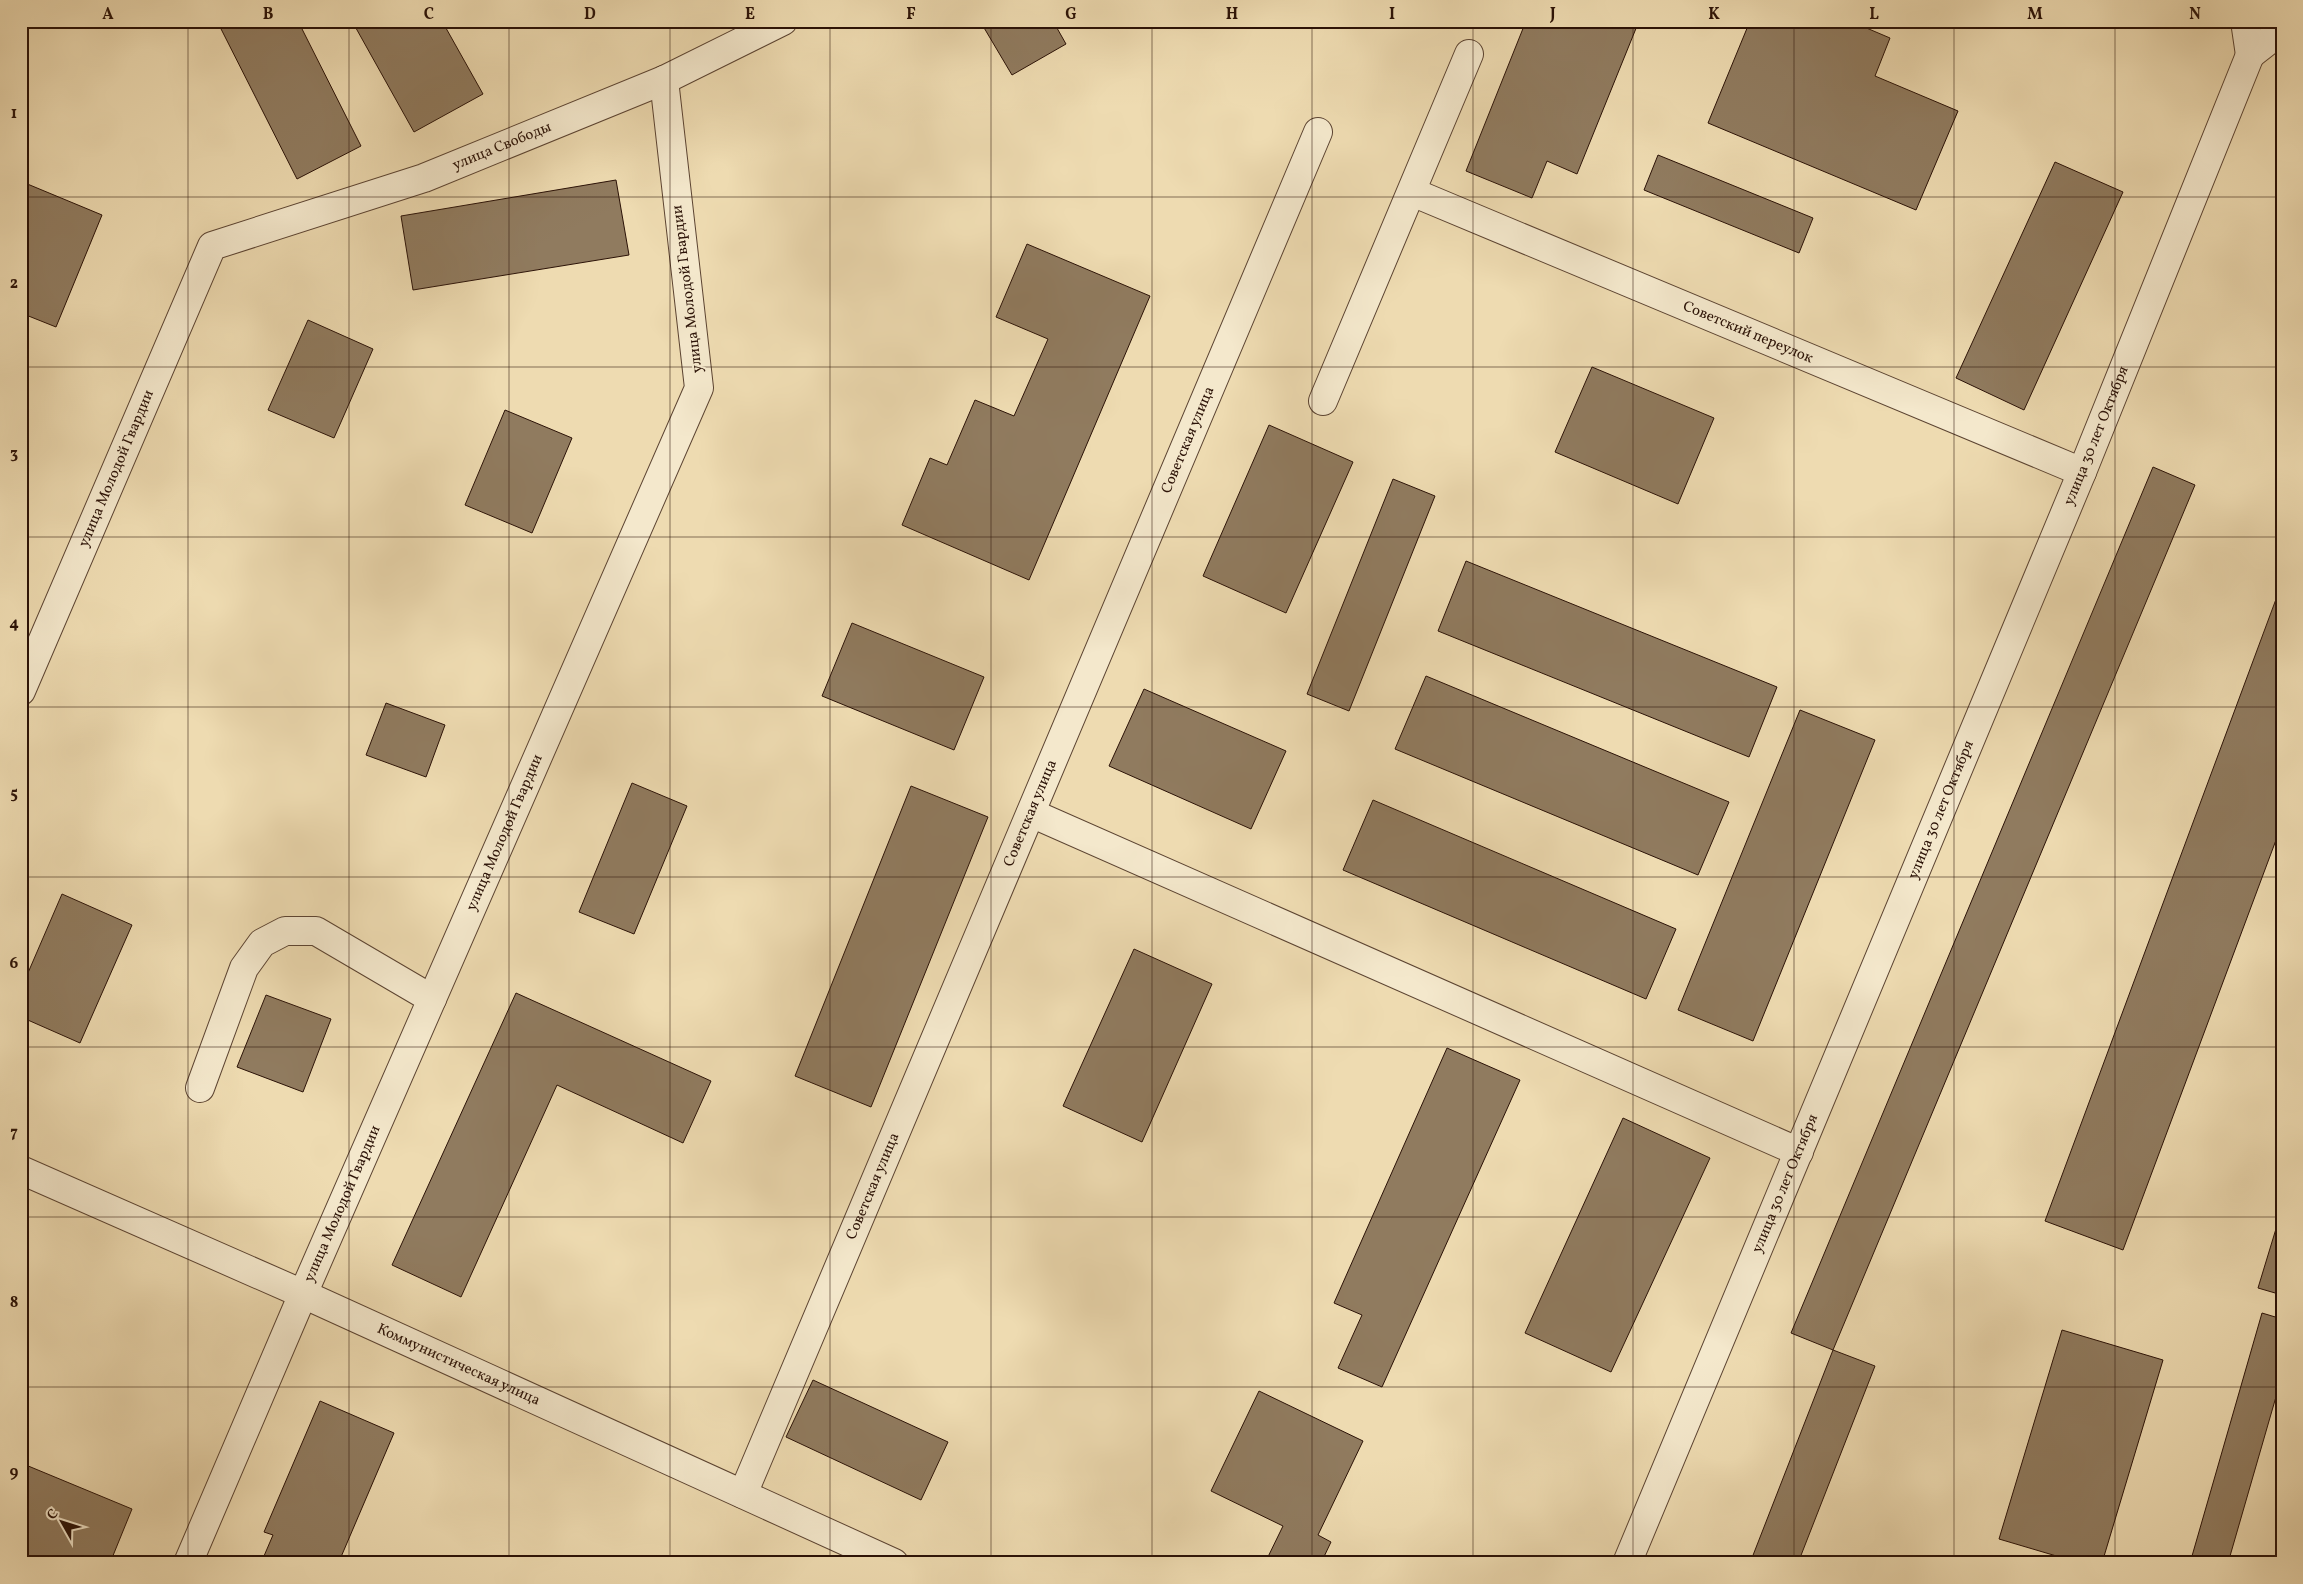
<svg xmlns="http://www.w3.org/2000/svg" width="2303" height="1584" font-family="Vollkorn,serif">
<style>
.building{fill:#907b5f;stroke:#2b1207}
.lines{fill:none;stroke-linecap:round;stroke-linejoin:round}
.minor-casing{stroke:#5c4432;stroke-width:30}
.minor{stroke:#f4e8cc;stroke-width:28}
.grid{fill:none;stroke:#2b1207;stroke-width:1;stroke-opacity:0.55}
.labels{text-anchor:middle;dominant-baseline:central;stroke-width:4;stroke-linejoin:round;paint-order:stroke}
.street-label{font-size:15px;fill:#2b1207;stroke:#f4e8cc}
.neatline{fill:none;stroke:#2b1207;stroke-width:2}
.grid-label{font-size:16px;text-anchor:middle;font-weight:bold;fill:#2b1207}
</style>
<rect width="100%" height="100%" fill="#eedbb1"/>
<filter id="stains"><feTurbulence type="fractalNoise" baseFrequency=".004" numOctaves="4"/><feColorMatrix values="0 0 0 0 .2 0 0 0 0 .09 0 0 0 0 .02 0 0 0 .5 -.17"/></filter>
<radialGradient id="worn" r=".72"><stop offset=".6" stop-color="#630" stop-opacity="0"/><stop offset="1" stop-color="#630" stop-opacity=".3"/></radialGradient>
<!-- building -->
<path class="building" d="M217,21H298L361,146L297,179Z
M352,21H442L483,94L414,132Z
M980,21H1053L1066,44L1012,75Z
M1526,21H1639L1577,174L1547,161L1532,198L1466,171Z
M1750,21H1850L1890,38L1875,76L1958,111L1916,210L1708,123Z
M1658,155L1813,218L1799,253L1644,190Z
M2055,162L2123,192L2024,410L1956,378Z
M616,180L629,255L413,290L401,216Z
M25,183L102,215L56,327L21,313V192Z
M1027,244L1150,296L1029,580L902,525L930,458L947,465L975,400L1014,416L1048,339L996,317Z
M308,320L373,349L334,438L268,410Z
M1592,367L1714,418L1678,504L1555,452Z
M505,410L572,438L532,533L465,505Z
M1269,425L1353,462L1286,613L1203,576Z
M2153,467L2195,485L1833,1350L1791,1333Z
M1393,479L1435,496L1349,711L1307,694Z
M1466,561L1777,687L1749,757L1438,631Z
M2282,583V824L2123,1250L2045,1221Z
M852,623L984,677L954,750L822,696Z
M1426,676L1729,802L1698,875L1395,749Z
M1144,689L1286,751L1251,829L1109,766Z
M386,703L445,725L426,777L366,755Z
M1800,710L1875,740L1753,1041L1678,1010Z
M632,783L687,806L634,934L579,912Z
M911,786L988,817L871,1107L795,1076Z
M1373,800L1676,929L1646,999L1343,870Z
M62,894L132,925L80,1043L21,1017V989Z
M1134,949L1212,984L1142,1142L1063,1106Z
M516,993L711,1081L683,1143L557,1085L461,1297L392,1265Z
M266,995L331,1019L303,1092L237,1067Z
M1447,1048L1520,1080L1382,1387L1338,1368L1362,1315L1334,1303Z
M1623,1118L1710,1158L1611,1372L1525,1333Z
M2282,1209V1295L2258,1288Z
M2262,1313L2282,1319V1376L2228,1563H2190Z
M2062,1330L2163,1360L2102,1563H2080L1999,1539Z
M1833,1350L1875,1366L1798,1563H1750Z
M813,1380L948,1442L921,1500L786,1437Z
M1259,1391L1363,1441L1318,1535L1331,1542L1321,1563H1265L1283,1526L1211,1491Z
M320,1401L394,1433L341,1557L355,1563H261L273,1535L264,1532Z
M21,1463L132,1509L110,1563H21Z"/>
<g class="lines">
<!-- minor casing -->
<g class="minor-casing">
<g id="minor">
<path d="M2245,21L2250,55"/>
<path d="M2250,55L2282,30"/>
<path id="s1" d="M1412,192L2082,472"/>
<path d="M1323,401L1469,54"/>
<path id="s2" d="M21,691L212,246L424,178L664,80L783,21"/>
<path d="M1031,813L1799,1152"/>
<path d="M200,1088L244,968L262,943L285,931H316L432,999"/>
<path id="s3" d="M21,1170L303,1294L894,1563"/>
<path id="s4" d="M743,1494L1318,132"/>
<path id="s5" d="M188,1563L303,1294L699,388L664,80"/>
<path id="s6" d="M1627,1563L2082,472L2250,55"/>
</g>
</g>
<!-- minor -->
<use href="#minor" class="minor"/>
</g>
<!-- grid -->
<path class="grid" d="M188,21V1563M349,21V1563M509,21V1563M670,21V1563M830,21V1563M991,21V1563M1152,21V1563M1312,21V1563M1473,21V1563M1633,21V1563M1794,21V1563M1954,21V1563M2115,21V1563M21,197H2282M21,367H2282M21,537H2282M21,707H2282M21,877H2282M21,1047H2282M21,1217H2282M21,1387H2282"/>
<g class="labels">
<!-- street labels -->
<g class="street-label">
<text stroke="none"><textPath href="#s2" startOffset="791">улица Свободы</textPath></text>
<text transform="translate(688 289) rotate(-97)">улица Молодой Гвардии</text>
<text stroke="none"><textPath href="#s1" startOffset="364">Советский переулок</textPath></text>
<text stroke="none"><textPath href="#s6" startOffset="1221">улица 30 лет Октября</textPath></text>
<text stroke="none"><textPath href="#s4" startOffset="1144">Советская улица</textPath></text>
<text stroke="none"><textPath href="#s2" startOffset="242">улица Молодой Гвардии</textPath></text>
<text stroke="none"><textPath href="#s6" startOffset="816">улица 30 лет Октября</textPath></text>
<text stroke="none"><textPath href="#s4" startOffset="739">Советская улица</textPath></text>
<text stroke="none"><textPath href="#s5" startOffset="796">улица Молодой Гвардии</textPath></text>
<text stroke="none"><textPath href="#s6" startOffset="411">улица 30 лет Октября</textPath></text>
<text stroke="none"><textPath href="#s4" startOffset="334">Советская улица</textPath></text>
<text stroke="none"><textPath href="#s5" startOffset="391">улица Молодой Гвардии</textPath></text>
<text stroke="none"><textPath href="#s3" startOffset="479">Коммунистическая улица</textPath></text>
</g>
</g>
<!-- margin -->
<rect width="2303" height="1584" fill="none" stroke="#eedbb1" stroke-width="55"/>
<!-- north arrow -->
<g transform="translate(62 1522) rotate(309)" stroke="#f4e8cc" stroke-width="4" paint-order="stroke">
<path d="M0-4L9 19L0 12L-9 19Z" fill="#2b1207"/>
<text y="-8" font-size="14" font-weight="bold" text-anchor="middle" fill="#2b1207">С</text>
</g>
<rect x="28" y="28" width="2248" height="1528" class="neatline"/>
<g class="grid-label">
<text x="108" y="19">A</text>
<text x="268" y="19">B</text>
<text x="429" y="19">C</text>
<text x="590" y="19">D</text>
<text x="750" y="19">E</text>
<text x="911" y="19">F</text>
<text x="1071" y="19">G</text>
<text x="1232" y="19">H</text>
<text x="1392" y="19">I</text>
<text x="1553" y="19">J</text>
<text x="1714" y="19">K</text>
<text x="1874" y="19">L</text>
<text x="2035" y="19">M</text>
<text x="2195" y="19">N</text>
<text x="14" y="118">1</text>
<text x="14" y="288">2</text>
<text x="14" y="458">3</text>
<text x="14" y="628">4</text>
<text x="14" y="798">5</text>
<text x="14" y="968">6</text>
<text x="14" y="1137">7</text>
<text x="14" y="1307">8</text>
<text x="14" y="1477">9</text>
</g>
<rect width="100%" height="100%" filter="url(#stains)"/>
<rect width="100%" height="100%" fill="url(#worn)"/>
</svg>
